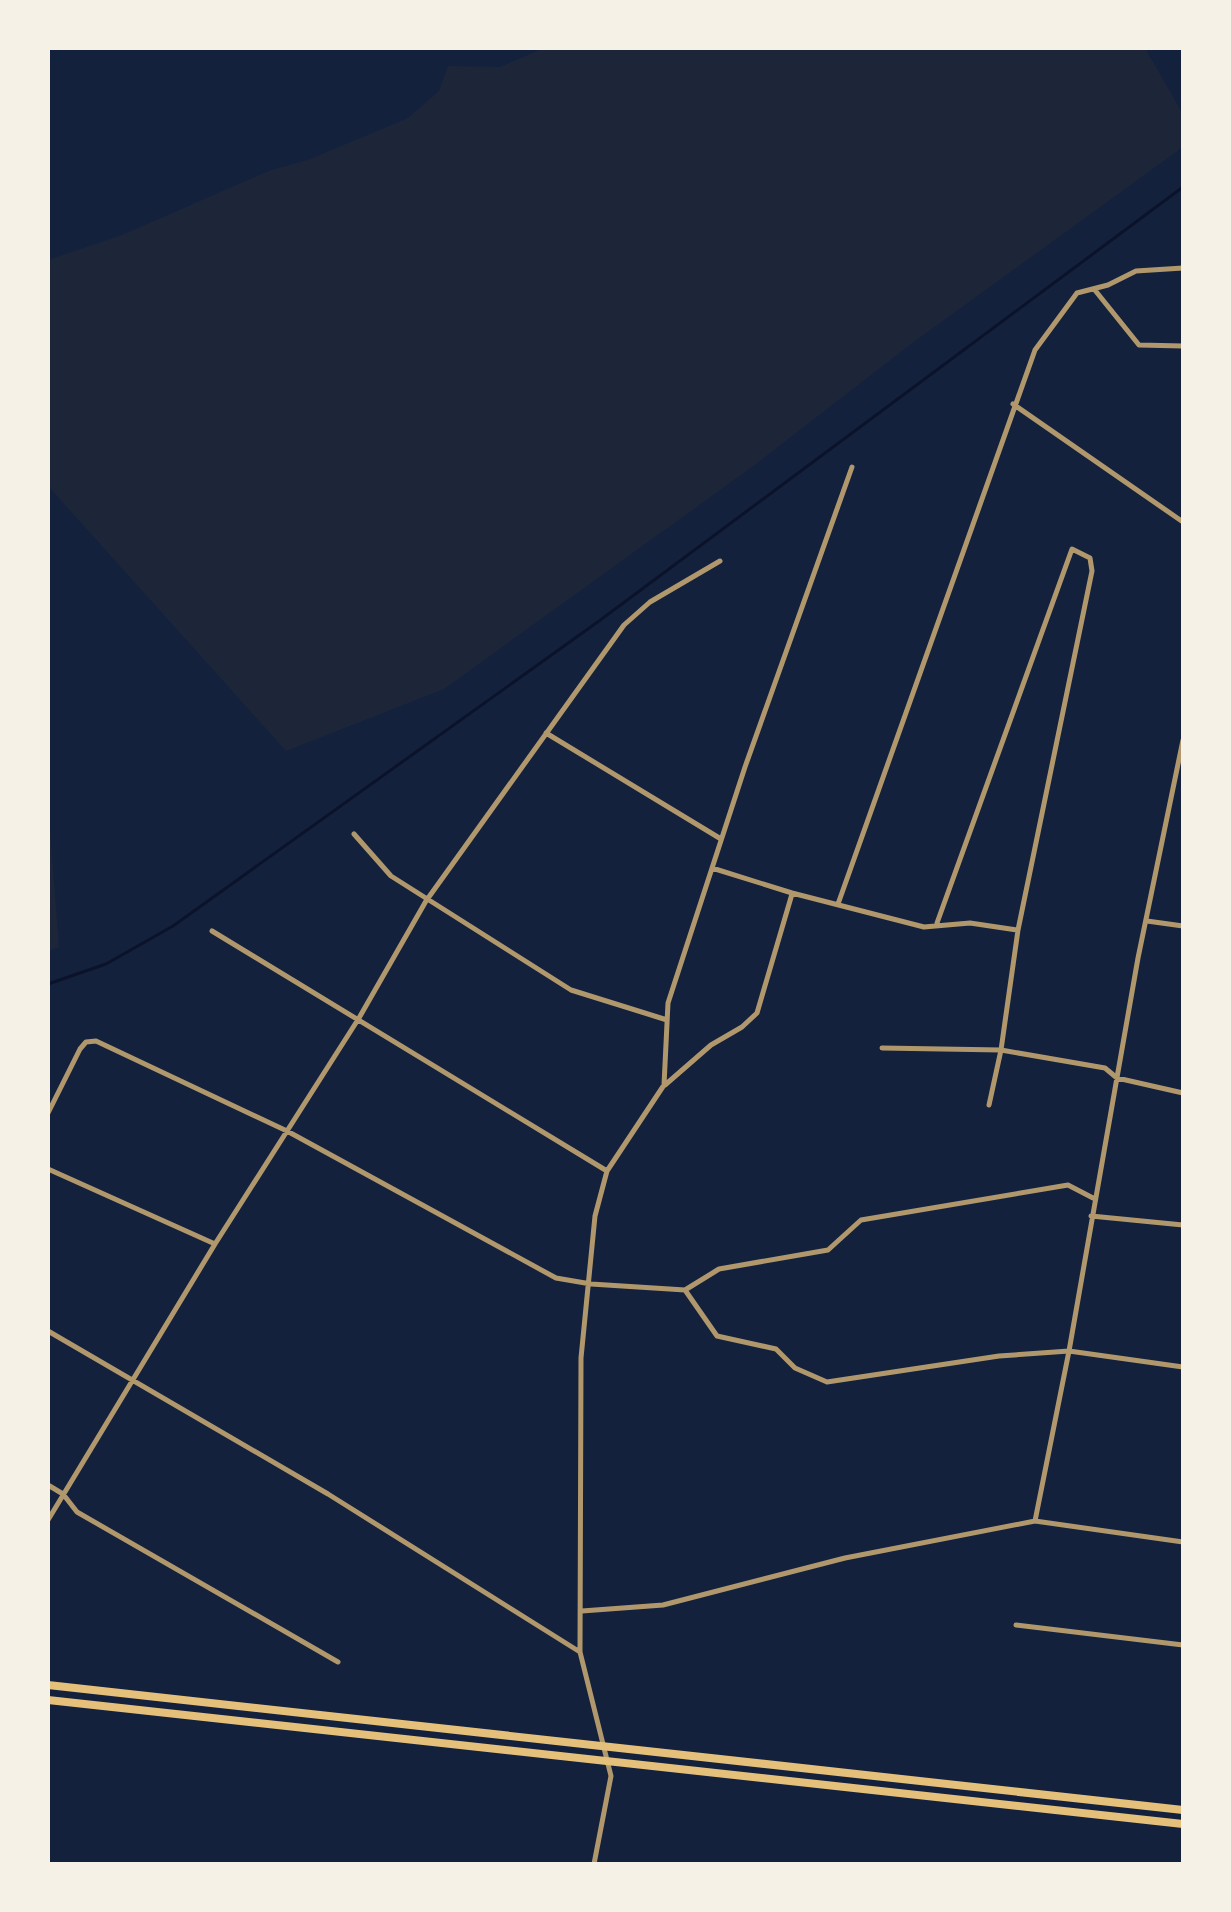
<svg xmlns="http://www.w3.org/2000/svg" width="1231" height="1912" font-family="Barlow,sans-serif">
<style>
.green{fill:#1d2539}
.lines{fill:none;stroke-linecap:round;stroke-linejoin:round}
.stream{stroke:#0b132b;stroke-width:3}
.minor{stroke:#b1986c;stroke-width:5}
.trunk{stroke:#e5c07b;stroke-width:8}
</style>
<rect width="100%" height="100%" fill="#14213d"/>
<!-- green -->
<path class="green" d="M544,48H1145L1183,114V147L915,341L752,467L444,689L286,751L48,486V260L122,235L271,170L308,160L408,118L439,91L448,66L500,67Z
M48,803L59,947L48,951Z"/>
<g class="lines">
<!-- stream -->
<path class="stream" d="M48,984L106,964L173,926L599,621L1183,187"/>
<!-- minor -->
<path class="minor" d="M1094,289L1139,345L1183,346
M1013,404L1183,522
M546,733L721,839
M354,834L391,876L571,990L667,1020
M712,868L792,893L924,927L970,923L1017,930
M838,904L1035,350L1077,293L1108,285L1136,271L1183,268
M1147,921L1183,926
M937,923L1072,549L1090,558L1092,571L1018,930L1001,1050L989,1105
M212,931L607,1171
M882,1048L1001,1050L1105,1068L1117,1078L1183,1093
M665,1085L711,1045L742,1027L757,1013L792,894
M48,1113L80,1049L86,1042L96,1041L287,1131L556,1278L591,1284L685,1290L719,1269L828,1250L861,1220L1068,1185L1093,1198
M48,1169L215,1244
M1091,1216L1183,1225
M685,1290L717,1336L776,1349L795,1368L827,1382L999,1356L1069,1351L1183,1367
M48,1331L328,1494L580,1652
M48,1485L63,1494L77,1512L338,1662
M48,1520L215,1244L359,1018L426,901L624,625L650,602L720,561
M1035,1521L1069,1351L1138,958L1183,740
M582,1611L663,1605L845,1558L1035,1521L1183,1542
M1016,1625L1183,1645
M594,1864L611,1776L580,1652L581,1358L595,1216L607,1171L664,1085L668,1003L745,767L852,467"/>
<!-- trunk -->
<path class="trunk" d="M48,1685L1183,1810
M48,1700L1183,1824"/>
</g>
<!-- border -->
<rect width="1231" height="1912" fill="none" stroke="#f6f1e7" stroke-width="100"/>
</svg>
